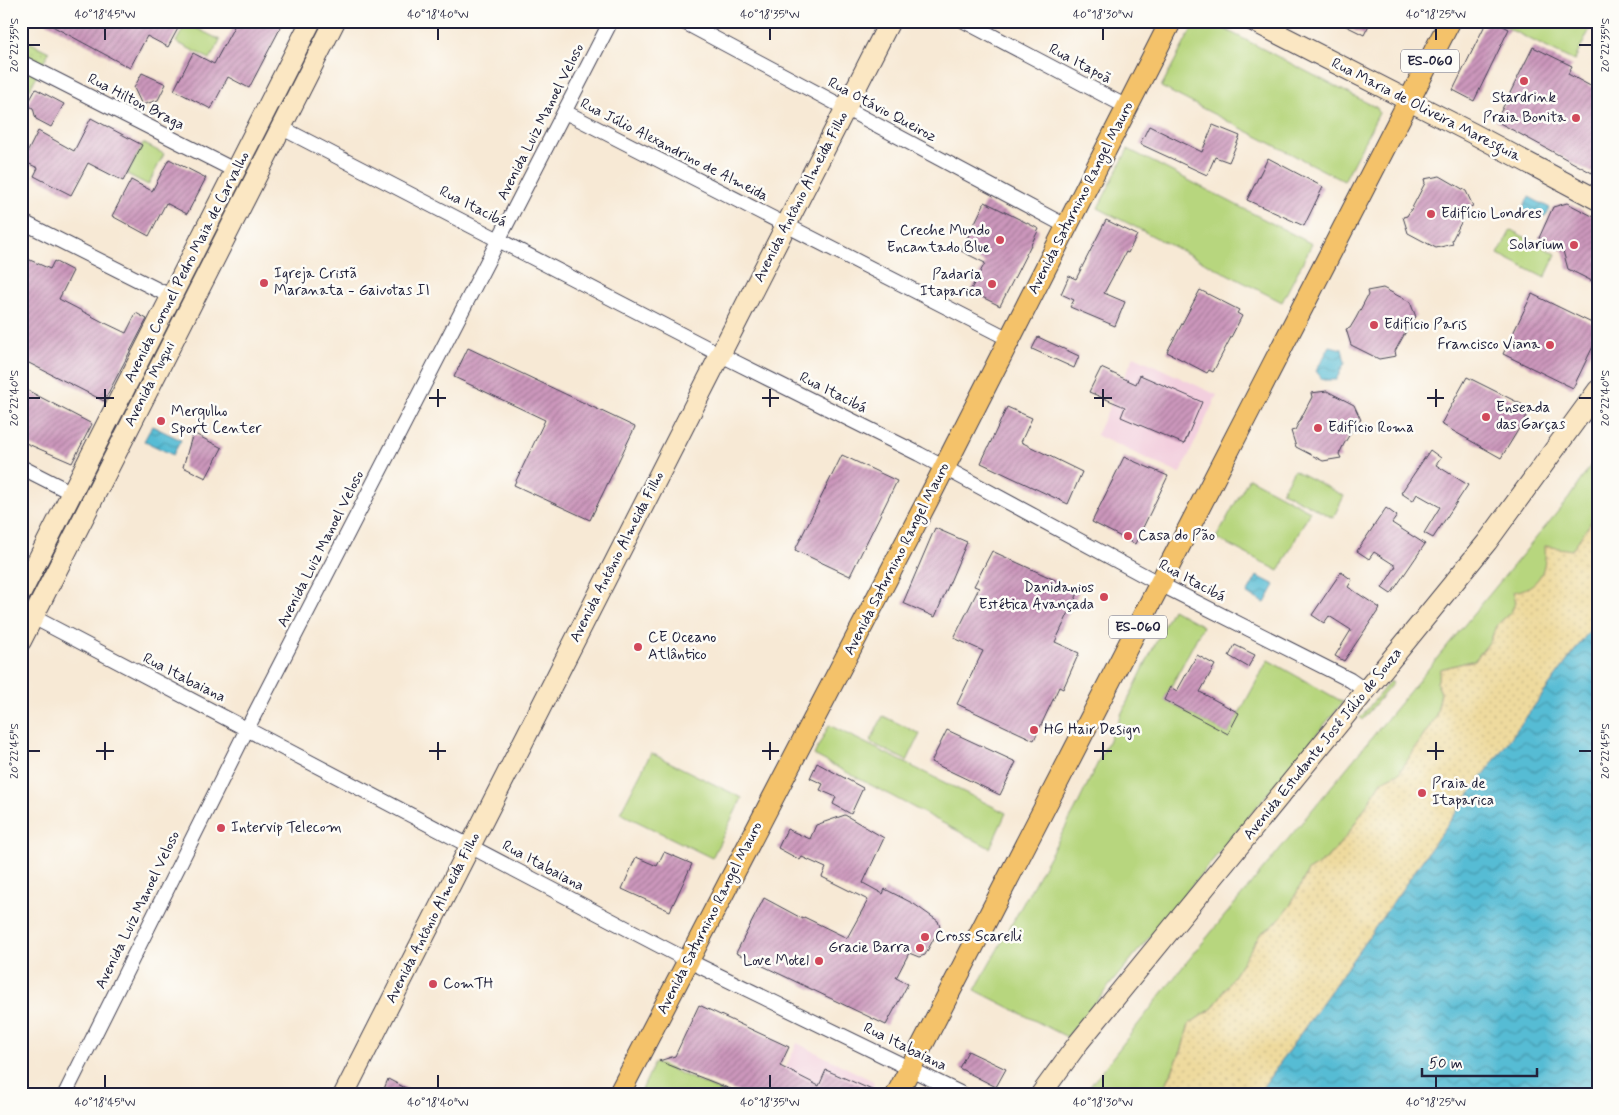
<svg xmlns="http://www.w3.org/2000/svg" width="1619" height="1115" font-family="Mynerve,sans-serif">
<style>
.built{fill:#f3cfde}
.green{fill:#b7d67e;stroke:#6c7c5c}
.sand{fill:url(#sand-dots);stroke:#887e6c}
.park{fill:url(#park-dots);stroke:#6c7c5c}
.water{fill:url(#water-waves);stroke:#3c6f88}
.building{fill:url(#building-hatch)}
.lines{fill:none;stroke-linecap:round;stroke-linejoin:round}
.street-casing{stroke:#424052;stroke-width:16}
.secondary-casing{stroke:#424052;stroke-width:22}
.primary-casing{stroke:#424052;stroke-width:23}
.street{stroke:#fff;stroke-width:14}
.secondary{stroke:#fbe7c3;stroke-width:20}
.primary{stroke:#f4c26a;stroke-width:21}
.ticks{fill:none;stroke:#22223b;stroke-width:2}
.poi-dot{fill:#d1495b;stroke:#fdfcf7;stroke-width:2}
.labels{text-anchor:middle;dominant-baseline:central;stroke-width:5;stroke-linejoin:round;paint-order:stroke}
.shield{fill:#fdfcf7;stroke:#646373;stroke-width:1}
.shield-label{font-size:14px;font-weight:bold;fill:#22223b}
.street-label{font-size:15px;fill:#22223b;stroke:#fdfcf7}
.poi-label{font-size:15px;fill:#22223b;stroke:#fdfcf7;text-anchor:start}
.neatline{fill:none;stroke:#22223b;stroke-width:2}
.ticks-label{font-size:12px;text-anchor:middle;fill:#22223b}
</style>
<defs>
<pattern id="sand-dots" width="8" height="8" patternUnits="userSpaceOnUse" patternTransform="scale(1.25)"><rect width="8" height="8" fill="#eeda9e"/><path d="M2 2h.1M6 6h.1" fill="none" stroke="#ccbb89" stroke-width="1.8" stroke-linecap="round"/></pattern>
<pattern id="park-dots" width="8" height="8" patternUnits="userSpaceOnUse" patternTransform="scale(1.25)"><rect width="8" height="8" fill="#b7d67e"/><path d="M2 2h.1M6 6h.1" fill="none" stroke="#9db76e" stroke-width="1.8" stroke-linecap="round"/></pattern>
<pattern id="water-waves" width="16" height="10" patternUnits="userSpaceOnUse" patternTransform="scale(1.25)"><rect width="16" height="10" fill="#56bcd4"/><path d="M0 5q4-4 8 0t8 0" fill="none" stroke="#4798ad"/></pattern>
<pattern id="building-hatch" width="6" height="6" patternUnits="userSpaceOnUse" patternTransform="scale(1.25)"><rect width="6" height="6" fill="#cc97bc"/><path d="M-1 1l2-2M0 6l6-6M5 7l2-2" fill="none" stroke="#a57b9a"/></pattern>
</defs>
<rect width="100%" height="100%" fill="#fdfcf7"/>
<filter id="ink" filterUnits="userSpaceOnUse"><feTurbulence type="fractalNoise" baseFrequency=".02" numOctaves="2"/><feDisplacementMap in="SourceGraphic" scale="10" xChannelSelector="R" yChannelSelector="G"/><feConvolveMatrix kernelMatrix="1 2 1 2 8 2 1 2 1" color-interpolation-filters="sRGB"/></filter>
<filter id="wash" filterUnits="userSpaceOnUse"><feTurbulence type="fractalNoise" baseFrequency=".0096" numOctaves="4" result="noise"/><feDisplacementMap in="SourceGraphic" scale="20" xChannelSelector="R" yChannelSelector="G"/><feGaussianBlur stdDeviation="1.12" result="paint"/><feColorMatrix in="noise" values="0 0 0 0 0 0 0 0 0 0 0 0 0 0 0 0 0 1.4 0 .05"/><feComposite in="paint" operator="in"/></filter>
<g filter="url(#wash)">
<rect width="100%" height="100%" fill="#f7e9d5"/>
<!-- built -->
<path class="built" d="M1134,356L1217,395L1180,474L1096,435Z
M797,1043L873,1081L874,1088L872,1094H774Z"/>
<!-- green -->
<path class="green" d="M1196,21H1209L1377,108L1379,113L1344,181L1161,87Z
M1493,21H1594L1574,61Z
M186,23L220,40L210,59L176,42Z
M262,140L264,141L189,288L185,286Z
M143,143L164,154L148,185L127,174Z
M1128,149L1312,244L1282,302L1098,208Z
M1511,230L1556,254L1545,278L1498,254Z
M166,322L171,324L92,480L88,477Z
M1598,454V512L1572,550L1546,562L1541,576L1516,602L1511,612L1496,626L1491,640L1475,660L1441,669L1437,683L1441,693L1436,717L1399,773L1382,781L1347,836L1325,860L1308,871L1290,906L1274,925L1261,933L1213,1008L1189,1024L1182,1049L1162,1094H1084L1181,969L1569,498Z
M1294,470L1344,496L1333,518L1282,491Z
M1249,478L1310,511L1279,571L1216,538Z
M1172,609L1203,626L1164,700L1228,734L1268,660L1343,702L1067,1037L975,990L1075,810Z
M1390,681L1393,683L1362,720L1360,718Z
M883,716L920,734L907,761L870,742Z
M829,725L1006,813L990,848L814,755Z
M651,753L742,798L712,858L620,813Z
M655,1062L727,1094H640Z"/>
<!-- sand -->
<path class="sand" d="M1598,512V619L1450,821L1258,1094H1162L1182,1049L1189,1024L1213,1008L1261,933L1274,925L1290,906L1308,871L1325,860L1347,836L1382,781L1399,773L1436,717L1441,693L1437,683L1441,669L1475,660L1491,640L1496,626L1511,612L1516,602L1513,592C1539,588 1547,571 1545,546L1572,550Z"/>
<!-- park -->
<path class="park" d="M21,38L49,52L29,91L21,87Z"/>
<!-- water -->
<path class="water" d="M1529,197L1550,208L1546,215L1541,218L1522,209Z
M1330,346L1342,349L1345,362L1336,380H1323L1316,371Z
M152,426L181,440L173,455L144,441Z
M1257,576L1275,585L1265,603L1247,594Z
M1598,619V1094H1258L1450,821Z"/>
<g id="blocks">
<!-- building -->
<path class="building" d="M43,21H182L168,47L147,36L130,68Z
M237,21H284L249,88L228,77L211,109L174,90L193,53L214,64Z
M1336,21H1371L1364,35Z
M1487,21H1493L1509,29L1474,101L1453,90Z
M1533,47L1572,66L1568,74L1598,90V162L1592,173L1496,121Z
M142,73L166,84L158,100L142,105L134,88Z
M36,89L64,104L51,127L36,119L33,108L27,105Z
M91,118L142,145L123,181L88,163L71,195L34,176L38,168L23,161L38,131L74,151Z
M1213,125L1240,136L1229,162L1215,157L1207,175L1140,144L1149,126L1202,152Z
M1268,158L1323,187L1304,226L1247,200Z
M169,159L206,178L187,214L166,203L149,236L112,216L131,180L152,191Z
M1440,176L1466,191L1473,206L1469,207L1452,240L1453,244L1436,248L1408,233L1403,217L1407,216L1413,206L1425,183L1424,179Z
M985,202L1039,229L1000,306L970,291L985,263L961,251Z
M1567,203L1598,219V284L1568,269L1563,251L1539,238L1553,207Z
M1106,220L1137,235L1128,253L1126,252L1104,293L1125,302L1115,326L1070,307L1074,300L1061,294L1069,276L1076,279Z
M21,256L50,269L54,261L73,271L59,299L103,322L126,333L136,313L147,319L104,401L21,359Z
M1383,288L1410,302L1416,317L1413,319L1395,351L1396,356L1379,359L1351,345L1346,329L1350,328L1356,318L1368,295L1367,291Z
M1200,290L1239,310L1237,313L1242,316L1213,372L1209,370L1207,373L1167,352Z
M1532,294L1598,326V336L1573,388L1503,354Z
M1038,337L1079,356L1074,368L1032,349Z
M468,348L635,427L590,520L514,485L545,420L454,377Z
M1101,368L1136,384L1140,375L1202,402L1184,444L1121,417L1125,407L1089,392Z
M1467,377L1531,409L1501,458L1441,424Z
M21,387L92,424L72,463L21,441Z
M1327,391L1354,405L1361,420L1357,422L1344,444L1339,454L1341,458L1323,461L1296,447L1291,431L1295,430L1300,420L1312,397L1311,393Z
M1007,407L1032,418L1021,442L1082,472L1068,504L981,463Z
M193,433L222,448L206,478L183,467Z
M1430,450L1441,458L1436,465L1468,485L1433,538L1424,533L1440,507L1417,494L1413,501L1401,493Z
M842,455L897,481L850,576L795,550Z
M1124,457L1168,476L1135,544L1092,522Z
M1386,508L1397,516L1392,523L1425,544L1391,594L1382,588L1396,566L1374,552L1369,559L1357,551Z
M935,528L967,542L935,617L903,603Z
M992,551L1079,591L1055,642L1079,653L1063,689L1059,687L1034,740L957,704L983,651L954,638L979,588L974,586Z
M1341,572L1352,580L1348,587L1380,608L1344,661L1335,656L1351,630L1329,616L1324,623L1312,615Z
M1235,645L1255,655L1248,667L1229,656Z
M1197,655L1215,665L1200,692L1239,713L1228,734L1164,700L1170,687L1177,691Z
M947,730L1016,762L1000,795L931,762Z
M817,763L863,788L851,814L833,804L836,797L820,790L823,784L810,778Z
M845,815L884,838L863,883L883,894L885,889L914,904L938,921L940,927L925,955L919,957L909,953L896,978L908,984L886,1025L736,953L764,898L803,919L804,917L847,938L868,900L822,877L826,868L802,857L800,860L778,848L787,829L810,839L816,825Z
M664,852L692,864L670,911L622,889L636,857L657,866Z
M699,1005L789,1047L780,1066L819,1086L826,1070L881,1094H743L659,1061L675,1056Z
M968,1051L1006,1069L996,1087L959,1068Z
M388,1079L417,1094H382Z"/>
</g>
</g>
<g filter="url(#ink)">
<use href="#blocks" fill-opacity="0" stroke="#424052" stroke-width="1"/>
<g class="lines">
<!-- street casing -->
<g class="street-casing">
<path id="street" d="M682,21L1066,226
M964,21L1127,107
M21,62L236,171
M565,112L1009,339
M282,128L721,355L919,454L1160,584L1350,680L1366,691
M21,221L170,296
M21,467L72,493
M33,617L687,960L962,1094
M65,1094L247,729L611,21"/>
</g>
<!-- secondary casing -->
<g class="secondary-casing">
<path id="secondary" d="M1253,21L1472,133L1598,200
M21,593L311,21
M21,641L335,21
M344,1094L890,21
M1041,1094L1079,1042L1487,542L1598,390"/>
</g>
<!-- primary casing -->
<g class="primary-casing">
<path id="primary" d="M619,1094L934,488L1171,21
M897,1094L1450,21"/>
</g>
<!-- street -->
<use href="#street" class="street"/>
<!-- secondary -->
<use href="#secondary" class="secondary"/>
<!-- primary -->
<use href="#primary" class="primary"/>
</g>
</g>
<!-- ticks -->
<path class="ticks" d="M105,28V40M438,28V40M770,28V40M1103,28V40M1436,28V40M28,45H40M1579,45H1592M105,389V407M438,389V407M770,389V407M1103,389V407M1436,389V407M28,398H40M96,398H114M429,398H446M762,398H779M1094,398H1112M1427,398H1444M1579,398H1592M105,742V760M438,742V760M770,742V760M1103,742V760M1436,742V760M28,751H40M96,751H114M429,751H446M762,751H779M1094,751H1112M1427,751H1444M1579,751H1592M105,1075V1088M438,1075V1088M770,1075V1088M1103,1075V1088M1436,1075V1088"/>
<!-- markers -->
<g class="poi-dot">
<circle cx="1524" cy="81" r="5"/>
<circle cx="1576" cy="118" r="5"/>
<circle cx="1431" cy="214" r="5"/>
<circle cx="1000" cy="240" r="5"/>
<circle cx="1574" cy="245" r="5"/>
<circle cx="264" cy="283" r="5"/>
<circle cx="992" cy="284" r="5"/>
<circle cx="1374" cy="325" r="5"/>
<circle cx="1550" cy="345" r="5"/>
<circle cx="1486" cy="417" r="5"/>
<circle cx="161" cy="421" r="5"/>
<circle cx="1318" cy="428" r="5"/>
<circle cx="1128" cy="536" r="5"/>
<circle cx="1104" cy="597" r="5"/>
<circle cx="638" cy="647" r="5"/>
<circle cx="1034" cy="730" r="5"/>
<circle cx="1422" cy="793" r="5"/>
<circle cx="221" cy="828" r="5"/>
<circle cx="925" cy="937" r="5"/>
<circle cx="920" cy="948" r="5"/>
<circle cx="819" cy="961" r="5"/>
<circle cx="433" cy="984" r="5"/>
</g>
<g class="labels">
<!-- shield labels -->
<g class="shield">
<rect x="1401" y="49.5" width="58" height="23" rx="4"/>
<rect x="1109" y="615.5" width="58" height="23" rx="4"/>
</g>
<g class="shield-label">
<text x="1430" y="61">ES-060</text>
<text x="1138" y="627">ES-060</text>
</g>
<!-- street labels -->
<g class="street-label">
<text transform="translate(1080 64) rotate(28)">Rua Itapoã</text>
<text transform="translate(136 102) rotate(27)">Rua Hilton Braga</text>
<text transform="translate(882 110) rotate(28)">Rua Otávio Queiroz</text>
<text transform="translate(1426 110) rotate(27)">Rua Maria de Oliveira Maresguia</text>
<text transform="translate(541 122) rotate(-63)">Avenida Luiz Manoel Veloso</text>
<text transform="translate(674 150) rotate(27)">Rua Júlio Alexandrino de Almeida</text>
<text transform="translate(801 197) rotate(-63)">Avenida Antônio Almeida Filho</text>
<text transform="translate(1081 198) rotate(-63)">Avenida Saturnino Rangel Mauro</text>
<text transform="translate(473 207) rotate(27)">Rua Itacibá</text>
<text transform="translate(187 267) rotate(-63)">Avenida Coronel Pedro Maia de Carvalho</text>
<text transform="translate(150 384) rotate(-63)">Avenida Muqui</text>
<text transform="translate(833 393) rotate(27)">Rua Itacibá</text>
<text transform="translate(321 549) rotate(-63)">Avenida Luiz Manoel Veloso</text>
<text transform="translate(617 557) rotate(-63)">Avenida Antônio Almeida Filho</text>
<text transform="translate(897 559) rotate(-63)">Avenida Saturnino Rangel Mauro</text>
<text transform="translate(1192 581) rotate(28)">Rua Itacibá</text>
<text transform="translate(184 678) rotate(27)">Rua Itabaiana</text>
<text transform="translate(1323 744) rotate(-51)">Avenida Estudante José Júlio de Souza</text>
<text transform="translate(543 866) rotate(28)">Rua Itabaiana</text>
<text transform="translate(138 910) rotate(-64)">Avenida Luiz Manoel Veloso</text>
<text transform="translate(433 918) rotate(-63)">Avenida Antônio Almeida Filho</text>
<text transform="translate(710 918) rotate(-63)">Avenida Saturnino Rangel Mauro</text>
<text transform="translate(905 1047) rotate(26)">Rua Itabaiana</text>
</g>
<!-- poi labels -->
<g class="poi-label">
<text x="1524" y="98" text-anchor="middle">Stardrink</text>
<text x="1566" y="118" text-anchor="end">Praia Bonita</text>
<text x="1441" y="214">Edifício Londres</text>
<text x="990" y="231" text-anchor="end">Creche Mundo<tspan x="990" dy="17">Encantado Blue</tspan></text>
<text x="1564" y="245" text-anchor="end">Solarium</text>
<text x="274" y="274">Igreja Cristã<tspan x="274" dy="17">Maranata - Gaivotas II</tspan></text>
<text x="982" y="275" text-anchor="end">Padaria<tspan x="982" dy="17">Itaparica</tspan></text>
<text x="1384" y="325">Edifício Paris</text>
<text x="1540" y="345" text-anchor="end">Francisco Viana</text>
<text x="1496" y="408">Enseada<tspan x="1496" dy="17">das Garças</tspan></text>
<text x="171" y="412">Mergulho<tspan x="171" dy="17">Sport Center</tspan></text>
<text x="1328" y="428">Edifício Roma</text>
<text x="1138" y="536">Casa do Pão</text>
<text x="1094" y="588" text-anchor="end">Danidanios<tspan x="1094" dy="17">Estética Avançada</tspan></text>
<text x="648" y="638">CE Oceano<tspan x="648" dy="17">Atlântico</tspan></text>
<text x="1044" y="730">HG Hair Design</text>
<text x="1432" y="784">Praia de<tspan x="1432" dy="17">Itaparica</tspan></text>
<text x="231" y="828">Intervip Telecom</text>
<text x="935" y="937">Cross Scarelli</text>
<text x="910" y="948" text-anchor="end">Gracie Barra</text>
<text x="809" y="961" text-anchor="end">Love Motel</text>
<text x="443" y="984">ComTH</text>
</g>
</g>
<!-- margin -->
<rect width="1619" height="1115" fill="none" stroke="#fdfcf7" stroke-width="55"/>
<!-- scale -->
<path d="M1422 1068v8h115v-8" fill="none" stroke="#22223b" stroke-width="2.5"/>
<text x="1429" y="1068" font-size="15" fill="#22223b" stroke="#fdfcf7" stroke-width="4" paint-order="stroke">50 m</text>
<rect x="28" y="28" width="1564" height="1060" class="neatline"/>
<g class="ticks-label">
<text x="105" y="18">40°18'45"W</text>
<text x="438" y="18">40°18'40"W</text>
<text x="770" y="18">40°18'35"W</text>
<text x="1103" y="18">40°18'30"W</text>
<text x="1436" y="18">40°18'25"W</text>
<text transform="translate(14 45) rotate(-90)" y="4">20°22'35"S</text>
<text transform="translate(1605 45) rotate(-90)" y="4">20°22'35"S</text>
<text transform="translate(14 398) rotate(-90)" y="4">20°22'40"S</text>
<text transform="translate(1605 398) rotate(-90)" y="4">20°22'40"S</text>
<text transform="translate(14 751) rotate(-90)" y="4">20°22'45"S</text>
<text transform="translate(1605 751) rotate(-90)" y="4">20°22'45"S</text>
<text x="105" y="1106">40°18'45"W</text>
<text x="438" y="1106">40°18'40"W</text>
<text x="770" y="1106">40°18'35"W</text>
<text x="1103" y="1106">40°18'30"W</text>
<text x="1436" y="1106">40°18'25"W</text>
</g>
</svg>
